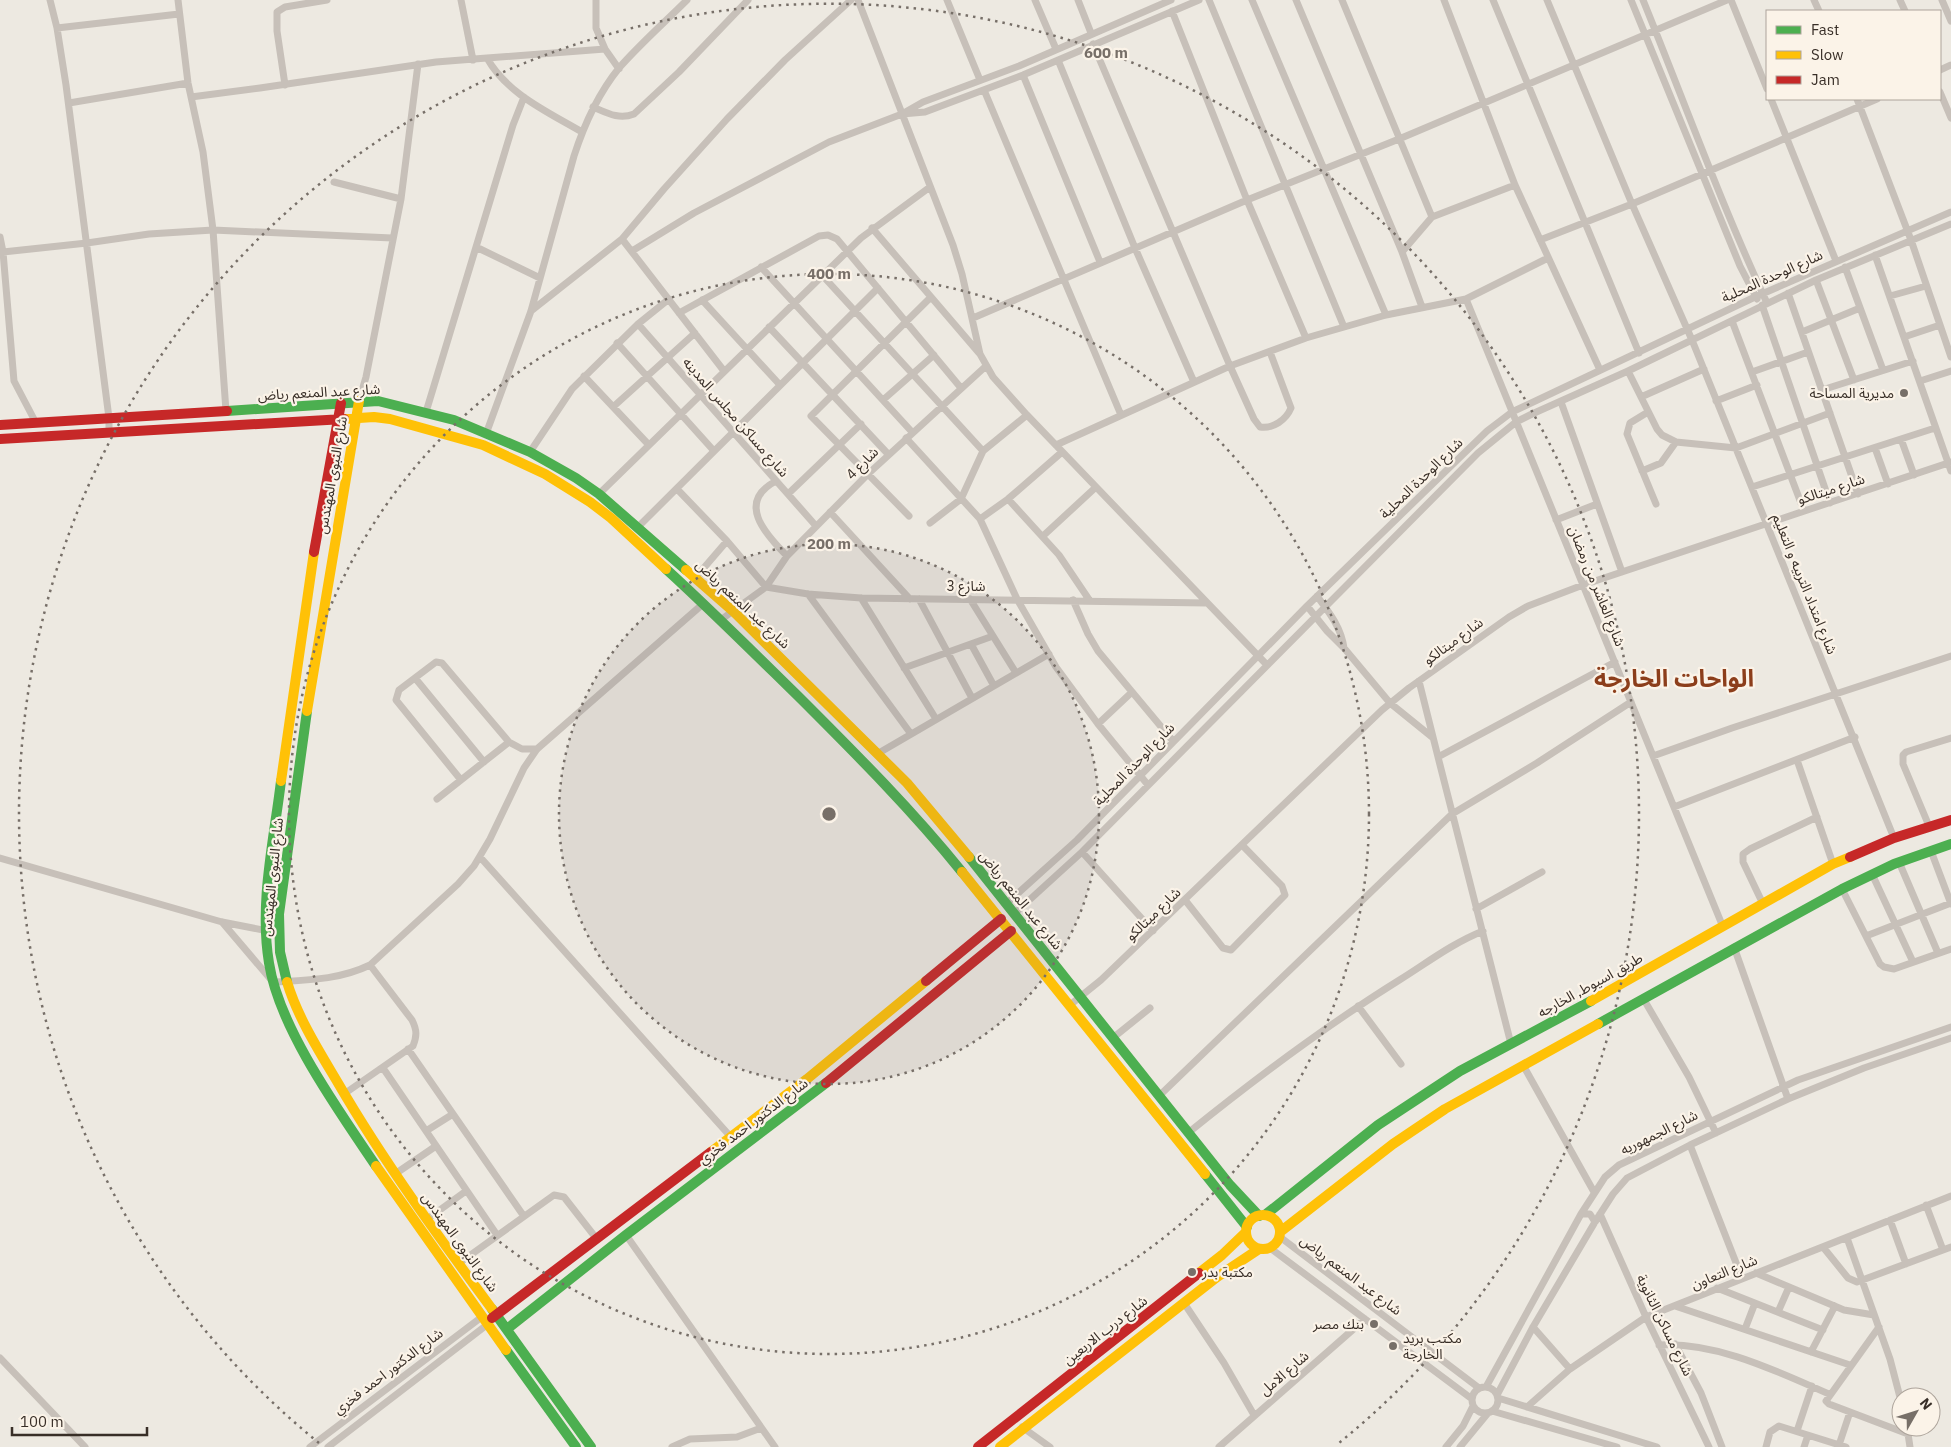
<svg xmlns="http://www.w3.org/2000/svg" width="1951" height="1447" font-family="'IBM Plex Sans','Noto Sans Arabic',sans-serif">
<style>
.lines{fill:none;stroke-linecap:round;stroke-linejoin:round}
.street{stroke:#c7c0b9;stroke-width:7}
.fast{stroke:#4caf50;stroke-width:10}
.slow{stroke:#ffc107;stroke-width:10}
.jam{stroke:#c62828;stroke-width:10}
.ring{fill:none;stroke:#776f68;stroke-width:2.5;stroke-dasharray:2.5 5}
.poi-dot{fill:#776f68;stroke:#fbf3e8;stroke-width:2}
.labels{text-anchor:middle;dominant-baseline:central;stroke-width:4.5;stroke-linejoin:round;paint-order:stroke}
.street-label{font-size:14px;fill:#382e27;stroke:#fbf3e8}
.poi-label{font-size:14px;fill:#382e27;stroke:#fbf3e8;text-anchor:end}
.town-label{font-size:24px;font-weight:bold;fill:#8c3e1b;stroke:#fbf3e8}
.centre{fill:#776f68;stroke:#fbf3e8;stroke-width:2.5}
.ring-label{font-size:15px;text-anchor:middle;font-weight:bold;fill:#776f68;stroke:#fbf3e8;stroke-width:4.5;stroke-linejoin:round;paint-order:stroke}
</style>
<rect width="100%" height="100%" fill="#ede9e1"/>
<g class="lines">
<!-- street -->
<path class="street" d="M50,0L57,28
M178,0L188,83L203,152L213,230L226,411
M461,0L473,60
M596,0V28L605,49L619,69
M858,0L953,245L962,274L980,354L993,377L1027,415L1267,665
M947,0L980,80
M1035,0L1056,49
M1078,0L1091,33
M1209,0L1344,327
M1252,0L1386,315
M1296,0L1402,252
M1342,0L1432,217L1402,252L1422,307
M1444,0L1515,185L1600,370
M1493,0L1639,353
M1547,0L1632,204L1692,340L1894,838
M1631,0L1740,266L1757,299
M1643,0C1684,101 1721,204 1767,303
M1731,0L1767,89
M1814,0L1819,11
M1900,0L1905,11
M1942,0L1951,21
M1172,11L1247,200L1306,338
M1093,44L1230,366L1254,419L1260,427C1273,429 1286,420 1291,408L1270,352
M487,58L605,49
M1058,60L1135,248L1194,382
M1940,70L1951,65
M1023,75L1100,262
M285,85L277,31V12L285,7L327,0
M984,90L1121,415
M1940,92L1951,118
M191,97L260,88L436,62L487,58C507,94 548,112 582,132
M1771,99L1836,261
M1857,99L1911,240L1951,357
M69,103L188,83
M593,107C607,113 619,120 634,114L679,72L748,0
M902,114L925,112L1023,75L1199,0
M334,182L401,199
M1432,217L1515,185
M872,228L979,353
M0,237L3,252L14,381L36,423
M622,239L724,371
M1540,240L1632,204L1877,99
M476,247L540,278
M632,251L694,213L829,142L902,114L923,102L1019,66L1171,0
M3,252L87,243L149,234L213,230L392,238
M1875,255L1951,471
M761,267L912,432
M1845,267L1883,370
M822,275L983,451
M1816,280L1854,380
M1788,293L1858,494
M1890,296L1926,286
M1466,299L1723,927
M702,300L780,385
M1762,305L1830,503
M531,311L622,239L664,189L727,119L785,60L851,0
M679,313L819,236L828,235L837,239L961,388
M973,318L1247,200L1399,139L1727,0
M1732,321L1804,511
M638,324L816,526
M769,327L888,454
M1802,332L1860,308
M1904,337L1940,325
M617,343L714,451
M1628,371L1657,429L1662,435L1676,442L1736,448L1830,413
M1752,372L1808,352
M584,376L648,444
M1920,381L1951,371
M1822,390L1913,361
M1641,397L1704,369
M883,400L934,355
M359,401L366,377L401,199L418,64
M1716,401L1757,385
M1561,402L1622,572
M613,407L695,333
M426,412L513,125L524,97
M1648,412L1630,423L1627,434L1656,504
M109,433V418L66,85L57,28L179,14
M486,434L531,311L574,156C584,125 598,94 619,68C640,44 665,22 687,0
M906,438L980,519L1017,599L1056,667L1098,724L1148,785
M1901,439L1914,475
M1056,445L1230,366L1306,338L1386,315L1466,299L1548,258
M1875,448L1888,484
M530,452L572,389L638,324L669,299
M1642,471L1661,463L1676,442
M776,481C736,502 765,534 787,556
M1752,487L1935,428
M677,489L727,541L766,587L787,556L868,474L986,366
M599,494L861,238L930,187
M788,494L861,424
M1008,499L1059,555L1090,601
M830,512L910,599
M909,516L811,416L931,297
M980,519L1008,499L1062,452
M1556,520L1597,504
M930,523L961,499L983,451L1027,415
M638,527L878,288
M1043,536L1096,487
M696,577L727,541
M808,594L911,734
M1317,596C1329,612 1341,627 1344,648
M861,598L936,719
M919,599L972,698
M970,599L1016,673
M1073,600L1088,634L1098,651L1173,741
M1307,606L1327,631L1344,648L1390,703L1432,737
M722,619L766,587L808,594L861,598L1207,603
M971,644L994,686
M904,668L993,636
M415,678L484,762
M1419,681L1438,757L1615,662
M1098,724L1132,692
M877,754L1049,654
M1653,756L1732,728L1951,656
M1438,757C1462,853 1487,948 1511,1044
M1797,760L1833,864
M461,780L396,700L399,690L436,662L442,663L509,742L522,749H537
M437,799L509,742
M1674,807L1855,737
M1929,826L1903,764V755L1906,752L1951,738
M1931,851L1951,904
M1082,852L1153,931
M480,857L730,1136
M0,858L222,922L278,933
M1899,862L1938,953
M1872,874L1913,962
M1842,889L1880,964L1884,967L1894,969L1951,949
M1185,900L1223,948L1231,950L1285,895L1282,886L1242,845
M1006,904L1077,840L1307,606L1487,431L1512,412L1755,297L1951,212
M1763,904L1743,862V854L1750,849L1817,817
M1476,909L1542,872
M1014,914L1082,852L1478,453L1516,422L1532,414L1628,371L1816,280L1951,224
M222,922L273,982C307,980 339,980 370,965L458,884L474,866L490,839L524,768L537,749L704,603
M1866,936L1951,903
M1734,947L1788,1099
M1643,998L1689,1077L1716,1133
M1070,1005L1101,980L1382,710L1409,688L1509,617L1528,606L1583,585L1951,462
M1358,1006L1401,1064
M1114,1037L1150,1008
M408,1049L523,1215
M1523,1065L1594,1192
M383,1068L497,1235
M344,1094L413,1046C417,1036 417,1030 412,1020L370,965
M1159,1096L1452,814L1537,763L1631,702
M426,1131L453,1114
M1188,1133C1256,1078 1327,1025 1401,979C1428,962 1453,943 1483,931
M1690,1145L1742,1278
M395,1174L436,1146
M1926,1205L1943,1250
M1581,1214H1590L1595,1222
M1600,1214L1646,1317L1709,1447
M426,1220L466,1191
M1890,1220L1906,1264
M626,1235L775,1447
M1280,1237L1479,1388
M1847,1238L1890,1359L1901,1401
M1823,1247L1848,1278L1857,1282L1951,1247
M1270,1248L1472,1399
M458,1264L554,1195L564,1197L596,1238
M1756,1273L1844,1310L1874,1315
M1717,1288L1823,1330
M1184,1303L1224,1363L1254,1415
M1675,1306L1850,1365
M1778,1312L1789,1287
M1533,1327L1570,1369
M1879,1327L1826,1401L1829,1404L1908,1434
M1745,1329L1755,1303
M1675,1344L1701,1393L1722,1447
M1659,1345C1718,1342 1776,1371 1829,1394
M1811,1352L1835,1306
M0,1358L85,1447
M1472 1400a13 13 0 1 1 26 0a13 13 0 1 1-26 0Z
M1486,1387L1581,1214L1605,1177L1619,1165L1798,1080L1951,1027
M1497,1395L1533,1327L1595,1222L1613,1194L1627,1178L1690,1145L1788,1099L1864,1068L1951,1038
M1498,1398L1657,1447
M1527,1407L1570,1369L1646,1317L1951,1196
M1492,1411L1617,1447
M1022,1427L1050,1447
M1907,1427L1910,1447
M1797,1431L1812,1386
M1839,1445L1850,1412
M310,1447L483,1316
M328,1447L488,1324
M672,1447L690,1439L737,1437L761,1428
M1219,1447L1365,1319
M1446,1447L1463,1426L1473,1406
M1460,1447L1488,1413
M1766,1447L1770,1432L1779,1426L1846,1447
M1804,1447L1808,1435"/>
<!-- fast -->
<path class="fast" d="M227,411L378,401L454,420L530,452L576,478L599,494L686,570
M666,569C712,611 756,655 801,699C857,755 912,810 962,872
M281,781C274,840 259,903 269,963C279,1028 339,1111 376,1166
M969,857L1230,1185L1259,1216
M287,982L280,952L279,914L307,711
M1598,1024L1842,889L1894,864L1951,844
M1205,1174L1247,1227
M1265,1215L1378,1125L1460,1071L1591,1001
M492,1309L591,1447
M507,1329L626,1235L826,1083
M506,1350L576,1447"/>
<!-- slow -->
<path class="slow" d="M344,419L374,417L390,419L483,445L545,474L590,502L611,518L666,569
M686,570L734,612L907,783L969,857
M307,711L359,401
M281,781L314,552
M962,872L1205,1174
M287,982C298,1018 319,1051 338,1083C384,1162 438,1236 492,1309
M1591,1001L1833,864L1850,857
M711,1152L807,1079L926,981
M376,1166L506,1350
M1246 1232a17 17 0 1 1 34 0a17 17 0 1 1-34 0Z
M1280,1232L1393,1144L1445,1109L1598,1024
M1199,1273L1222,1255L1246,1232
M1000,1447L1217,1277L1259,1249"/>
<!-- jam -->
<path class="jam" d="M0,425L227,411
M0,439L344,419
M314,552L341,403
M1850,857L1894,838L1951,820
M926,981L1001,919
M826,1083L1011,931
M492,1318L711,1152
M978,1447L1199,1273"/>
</g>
<!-- distance rings -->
<circle cx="829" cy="814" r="270" fill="#776f68" fill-opacity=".12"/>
<g class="ring">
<circle cx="829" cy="814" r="270"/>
<circle cx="829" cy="814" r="540"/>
<path d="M319 1443A810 810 0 1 1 1339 1443"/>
</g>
<!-- markers -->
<g class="poi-dot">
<circle cx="1904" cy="393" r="5"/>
<circle cx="1192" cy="1272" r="5"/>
<circle cx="1374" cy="1324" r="5"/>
<circle cx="1393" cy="1346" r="5"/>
</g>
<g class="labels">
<!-- street labels -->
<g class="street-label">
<text transform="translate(1772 276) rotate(-24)">شارع الوحدة المحلية</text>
<text transform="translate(319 392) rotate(-3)">شارع عبد المنعم رياض</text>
<text transform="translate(736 417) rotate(49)">شارع مساكن مجلس المدينه</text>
<text transform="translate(862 463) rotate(-45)">شارع 4</text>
<text transform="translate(332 475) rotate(-80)">شارع النبوى المهندس</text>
<text transform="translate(1421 478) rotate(-44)">شارع الوحدة المحلية</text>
<text transform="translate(1831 489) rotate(-18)">شارع ميتالكو</text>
<text transform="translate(1805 584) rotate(68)">شارع امتداد التربيه و التعليم</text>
<text x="966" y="586">شارع 3</text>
<text transform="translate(1597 586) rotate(68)">شارع العاشر من رمضان</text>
<text transform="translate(743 604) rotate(43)">شارع عبد المنعم رياض</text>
<text transform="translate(1453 641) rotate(-36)">شارع ميتالكو</text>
<text transform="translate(1134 764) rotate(-46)">شارع الوحدة المحلية</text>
<text transform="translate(272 877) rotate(-84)">شارع النبوى المهندس</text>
<text transform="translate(1021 900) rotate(51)">شارع عبد المنعم رياض</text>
<text transform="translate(1153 914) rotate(-44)">شارع ميتالكو</text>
<text transform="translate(1590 985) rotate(-29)">طريق اسيوط, الخارجه</text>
<text transform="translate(753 1121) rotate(-37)">شارع الدكتور احمد فخري</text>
<text transform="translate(1659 1132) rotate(-26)">شارع الجمهوريه</text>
<text transform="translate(460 1242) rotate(54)">شارع النبوى المهندس</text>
<text transform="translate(1724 1272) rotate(-22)">شارع التعاون</text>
<text transform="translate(1351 1275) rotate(37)">شارع عبد المنعم رياض</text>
<text transform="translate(1665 1325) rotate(64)">شارع مساكن الثانوية</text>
<text transform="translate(1105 1330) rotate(-38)">شارع درب الاربعين</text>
<text transform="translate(388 1371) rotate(-37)">شارع الدكتور احمد فخري</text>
<text transform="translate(1284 1373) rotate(-41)">شارع الامل</text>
</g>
<!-- poi labels -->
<g class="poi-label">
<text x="1894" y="393">مديرية المساحة</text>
<text x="1202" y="1272" text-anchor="start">مكتبة بدر</text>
<text x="1364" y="1324">بنك مصر</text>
<text x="1403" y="1338" text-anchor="start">مكتب بريد<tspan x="1403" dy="16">الخارجة</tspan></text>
</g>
<!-- town labels -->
<g class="town-label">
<text x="1674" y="678">الواحات الخارجة</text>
</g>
</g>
<circle cx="829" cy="814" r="8" class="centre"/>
<g class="ring-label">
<text x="1106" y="58">600 m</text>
<text x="829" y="279">400 m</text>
<text x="829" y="549">200 m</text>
</g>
<!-- legend -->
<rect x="1766" y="10" width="175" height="90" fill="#fbf3e8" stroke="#ada49b"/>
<rect x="1776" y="26" width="25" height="8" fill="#4caf50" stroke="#ada49b"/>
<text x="1811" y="35" font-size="15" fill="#382e27">Fast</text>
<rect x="1776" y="51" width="25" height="8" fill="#ffc107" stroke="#ada49b"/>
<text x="1811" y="60" font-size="15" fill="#382e27">Slow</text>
<rect x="1776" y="76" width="25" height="8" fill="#c62828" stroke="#ada49b"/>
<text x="1811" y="85" font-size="15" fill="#382e27">Jam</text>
<!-- north arrow -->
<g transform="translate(1916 1412) rotate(51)"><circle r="24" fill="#fbf3e8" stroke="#ada49b"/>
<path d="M0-4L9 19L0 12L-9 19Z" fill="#776f68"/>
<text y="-8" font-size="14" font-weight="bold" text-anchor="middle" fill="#382e27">N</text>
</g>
<!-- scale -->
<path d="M12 1427v8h135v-8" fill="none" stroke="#382e27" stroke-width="2.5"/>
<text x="20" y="1427" font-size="15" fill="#382e27" stroke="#fbf3e8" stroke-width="4" paint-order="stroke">100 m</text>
</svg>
